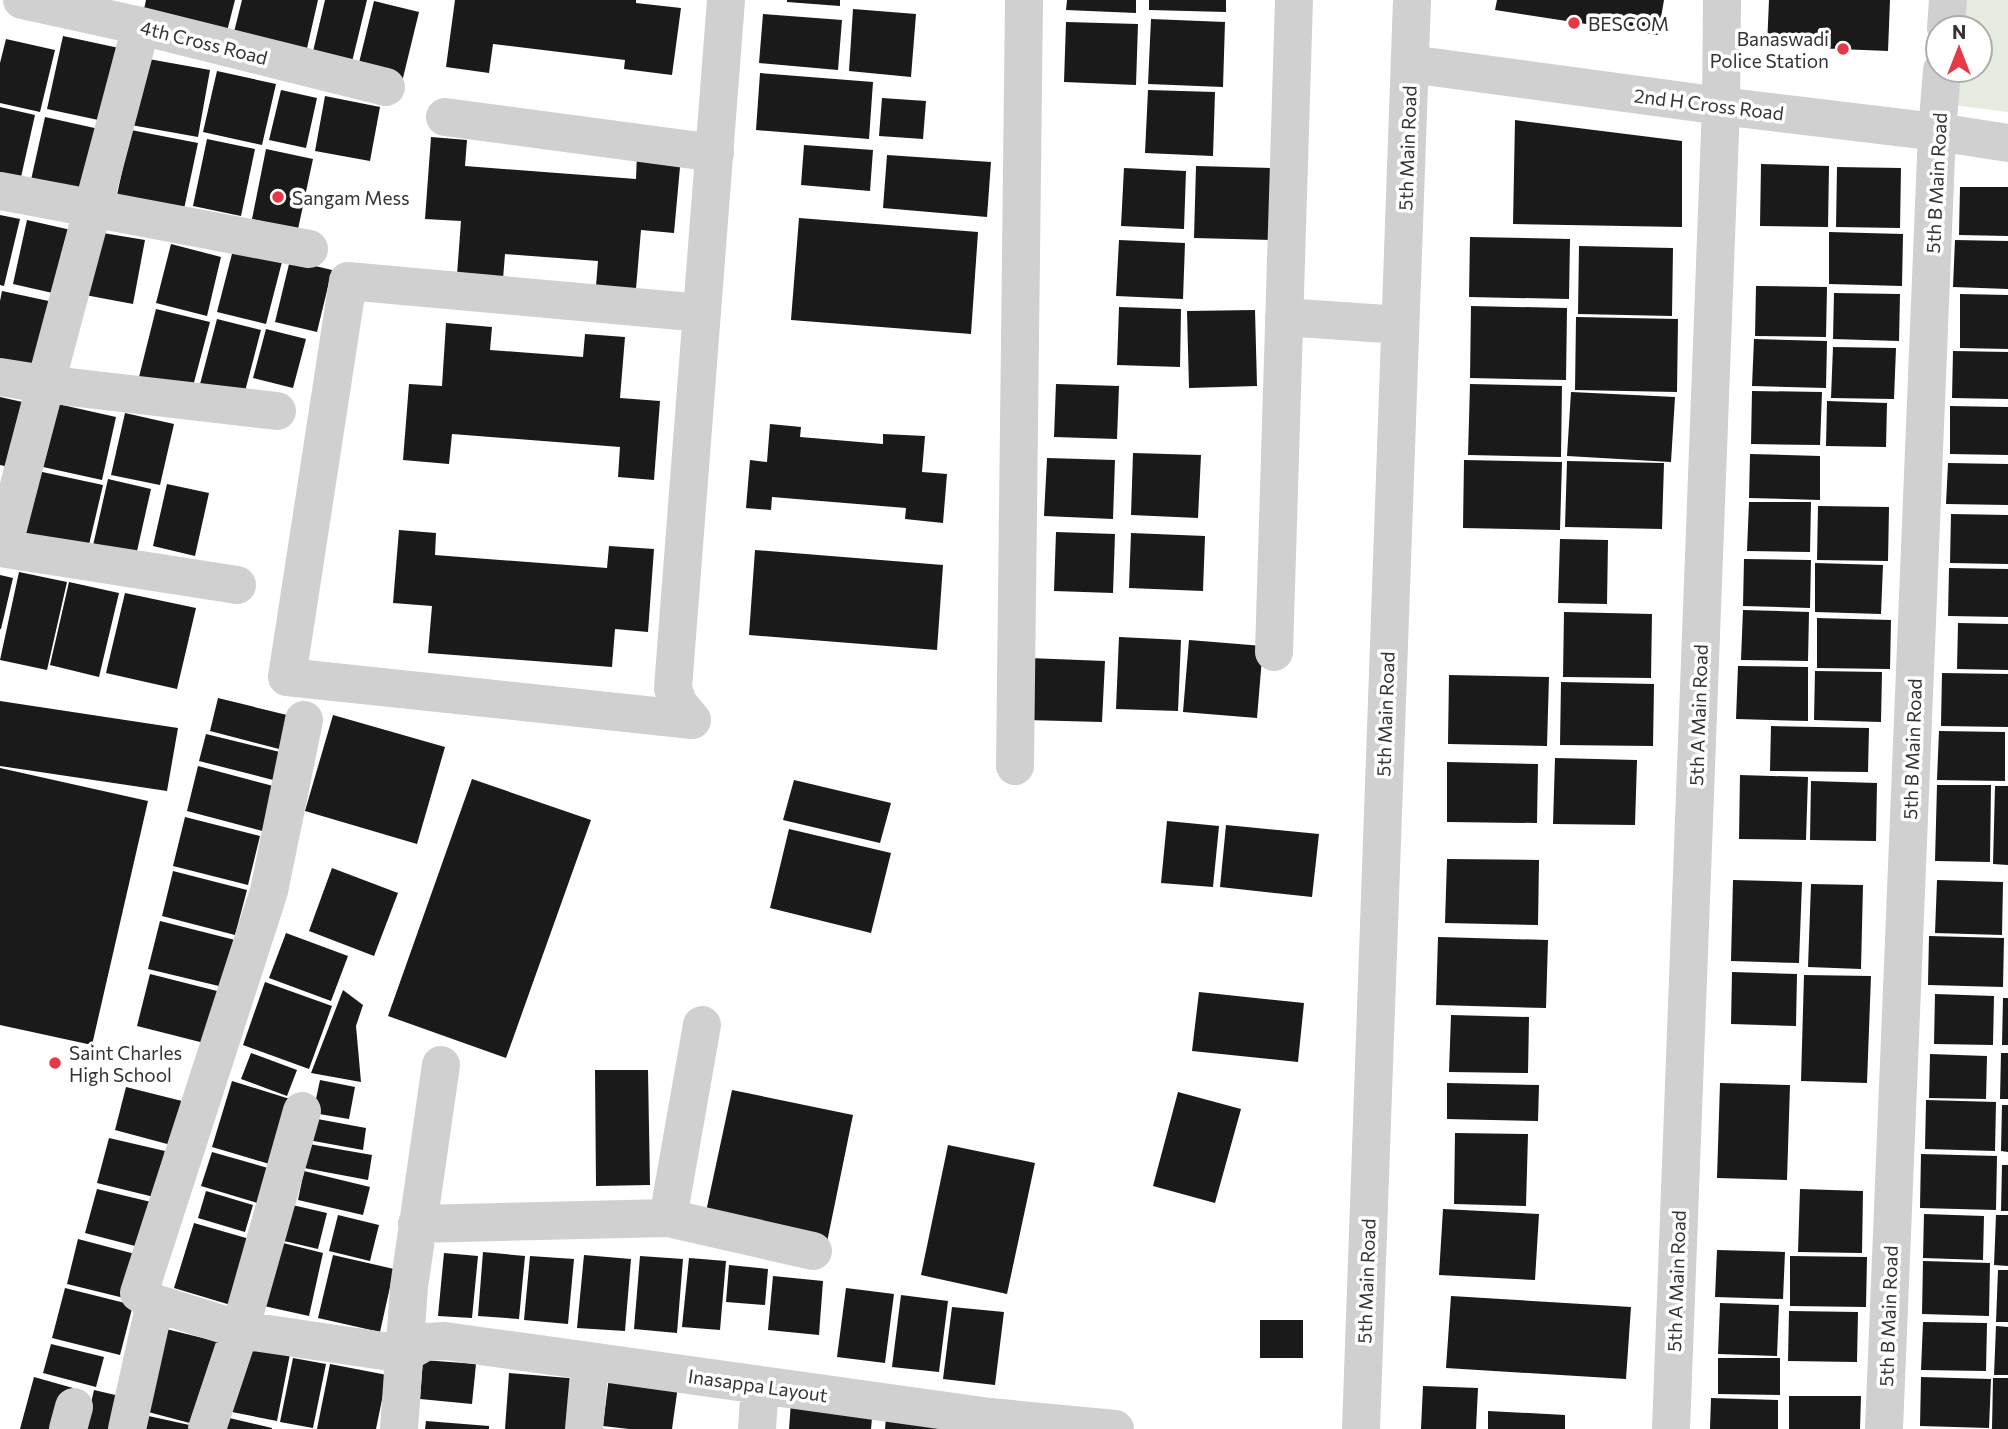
<svg xmlns="http://www.w3.org/2000/svg" width="2008" height="1429" font-family="Commissioner,sans-serif">
<style>
.green{fill:#e6ecdf}
.building{fill:#1a1a1a}
.lines{fill:none;stroke-linecap:round;stroke-linejoin:round}
.minor{stroke:#d0d0d0;stroke-width:38}
.poi-dot{fill:#e63946;stroke:#fff;stroke-width:2.5}
.labels{text-anchor:middle;dominant-baseline:central;stroke-width:7;stroke-linejoin:round;paint-order:stroke}
.poi-label{font-size:19px;fill:#333;stroke:#fff;text-anchor:start}
.street-label{font-size:19px;fill:#333;stroke:#fff}
</style>
<rect width="100%" height="100%" fill="#fff"/>
<!-- green -->
<path class="green" d="M1958,0H2008V112L1953,105L1955,70H1980V28H1957Z"/>
<!-- building -->
<path class="building" d="M146,0H235L225,39L142,19Z
M242,0H318L305,57L232,40Z
M325,0H367L350,70L311,60Z
M455,0H636V3L681,8L672,75L624,69L625,60L493,44L489,73L446,67Z
M787,0H840V6L787,2Z
M1067,0H1136V13L1066,10Z
M1149,0H1226V12L1149,10Z
M1497,0H1664L1658,35L1495,10Z
M1769,0H1890L1888,51L1767,46Z
M374,1L419,12L402,82L357,71Z
M853,9L916,14L911,77L849,71Z
M763,14L842,20L838,70L759,63Z
M1151,19L1225,22L1223,87L1148,84Z
M1066,22L1138,24L1136,85L1064,82Z
M63,36L119,48L103,121L47,109Z
M6,39L55,50L40,112L0,103V63Z
M143,58L210,70L198,137L131,125Z
M217,71L276,84L262,145L203,132Z
M760,73L873,82L869,139L756,130Z
M281,90L317,98L306,148L269,140Z
M1148,90L1215,92L1213,156L1145,153Z
M325,96L380,107L370,161L315,151Z
M882,98L926,101L923,139L879,136Z
M0,107L35,115L21,177L0,172Z
M45,117L99,129L84,192L31,180Z
M1515,120L1682,141V227L1513,224Z
M131,130L198,143L184,209L117,195Z
M431,137L467,140L465,166L636,179L637,153L681,156L674,233L641,230L636,289L596,286L598,261L505,254L503,279L457,275L461,221L425,219Z
M207,139L255,149L241,216L193,206Z
M804,145L873,150L870,191L801,185Z
M266,149L313,159L298,229L252,219Z
M887,155L991,162L987,217L883,208Z
M1761,164L1829,166L1828,227L1760,226Z
M1196,166L1276,168L1275,240L1194,238Z
M1837,167L1901,168L1900,228L1836,227Z
M1124,168L1186,171L1184,229L1121,226Z
M1960,187H2008V236L1959,235Z
M0,215L20,219L4,286L0,285Z
M799,218L978,232L971,334L791,320Z
M27,220L71,230L57,294L13,284Z
M97,232L145,240L133,304L85,295Z
M1829,232L1903,234L1902,286L1829,284Z
M1470,237L1570,239L1569,299L1469,297Z
M1119,240L1185,243L1183,299L1116,296Z
M1955,240L2008,241V289L1953,287Z
M171,244L221,257L207,316L156,303Z
M234,246L283,258L266,324L217,312Z
M1579,246L1673,248L1672,316L1578,314Z
M290,260L332,270L317,332L275,322Z
M1756,286L1827,287L1826,337L1755,336Z
M2,291L58,303L42,373L0,363V301Z
M1834,293L1900,294L1899,341L1833,339Z
M1960,294L2008,295V349L1960,348Z
M1471,306L1567,308L1566,380L1470,378Z
M1119,307L1181,309L1180,367L1117,365Z
M156,309L210,322L192,390L139,377Z
M1255,310L1257,386L1189,388L1187,311Z
M1576,317L1678,319L1677,392L1575,390Z
M217,319L261,330L243,399L199,388Z
M446,323L492,327L490,350L583,357L585,334L625,337L620,398L660,401L654,480L618,477L620,447L452,434L449,464L403,460L409,384L442,386Z
M266,329L306,339L293,388L253,378Z
M1754,339L1827,341L1826,388L1752,386Z
M1833,347L1896,348L1894,399L1831,398Z
M1953,351L2008,352V399L1952,398Z
M1056,384L1119,386L1117,439L1054,437Z
M1470,384L1562,386L1561,457L1468,455Z
M1752,391L1822,392L1820,445L1751,444Z
M1571,392L1675,397L1671,462L1567,456Z
M0,397L27,403L13,468L0,465Z
M1827,401L1887,403L1886,447L1826,446Z
M49,402L116,417L102,480L34,465Z
M1950,406L2008,407V455L1950,454Z
M125,413L174,424L160,485L111,475Z
M770,424L801,427L800,437L883,444V434L925,436L922,472L947,474L943,523L905,519L906,508L772,497L771,510L746,508L750,460L767,462Z
M1133,453L1201,455L1198,518L1131,515Z
M1750,454L1820,456V500L1749,498Z
M1047,458L1115,460L1113,519L1044,516Z
M1464,460L1562,462L1560,530L1463,528Z
M1567,461L1664,463L1662,529L1565,527Z
M1948,463L2008,464V505L1946,504Z
M33,470L103,485L88,549L18,533Z
M108,479L151,489L135,560L92,550Z
M167,484L209,493L195,556L153,546Z
M1749,502H1811L1810,552L1747,551Z
M1818,506L1889,507L1888,561L1817,560Z
M1951,514L2008,515V564L1950,563Z
M399,530L436,533L435,555L607,568L609,546L654,549L648,632L615,629L612,667L428,653L432,606L393,603Z
M1056,532L1115,534L1113,593L1054,591Z
M1131,533L1205,536L1203,591L1129,588Z
M1560,539L1608,540L1607,604L1558,603Z
M755,550L943,565L937,650L749,635Z
M1744,559L1811,560L1810,608L1743,606Z
M1815,563L1883,565L1881,614L1815,612Z
M1949,568L2008,569V617L1948,616Z
M19,572L67,582L47,670L0,660Z
M0,575L13,578L1,629H0Z
M69,582L119,593L99,677L50,665Z
M125,593L196,608L177,689L106,673Z
M1743,610L1809,612L1808,661L1741,660Z
M1564,612L1652,614L1651,678L1563,677Z
M1817,618L1891,620L1890,669L1817,668Z
M1958,623L2008,624V670L1957,669Z
M1119,637L1181,640L1178,711L1116,709Z
M1189,640L1263,646L1257,718L1183,712Z
M1029,658L1105,661L1102,722L1027,720Z
M1738,666L1808,667V721L1736,719Z
M1815,671L1882,672L1881,722L1814,720Z
M1942,673L2008,674V727L1941,726Z
M1449,675L1549,677L1547,746L1448,744Z
M1561,682L1654,684L1653,746L1560,745Z
M218,698L291,716L283,750L210,731Z
M0,701L178,728L167,791L0,766Z
M333,715L445,747L417,844L305,811Z
M1771,726L1869,728L1868,772L1770,771Z
M1939,731L2005,732V781L1937,780Z
M206,734L284,753L277,781L199,761Z
M1555,758L1637,760L1635,825L1553,824Z
M1447,762L1538,764L1537,823L1447,822Z
M198,766L277,787L266,832L187,811Z
M0,768L148,801L92,1045L0,1025Z
M1740,775L1808,777L1806,840L1739,839Z
M472,779L591,820L506,1058L388,1016Z
M794,780L891,803L880,843L783,820Z
M1811,781L1877,783L1876,841L1810,840Z
M1937,785H1991L1990,862L1935,861Z
M1995,786H2008V865L1993,864Z
M185,817L260,836L248,885L173,866Z
M1167,821L1219,826L1213,887L1161,883Z
M1226,825L1319,834L1312,897L1220,887Z
M789,829L891,853L871,933L770,908Z
M1447,859L1539,860L1538,925L1445,923Z
M332,868L398,893L374,956L309,931Z
M173,871L247,890L235,935L162,916Z
M1733,880L1802,882L1799,963L1731,961Z
M1937,880L2003,882L2002,935L1935,933Z
M1811,884L1863,885L1861,969L1808,967Z
M160,921L235,940L223,987L148,969Z
M286,933L348,956L331,1001L269,978Z
M1929,936L2004,938L2003,987L1928,985Z
M1438,937L1548,940L1546,1008L1436,1005Z
M1732,972L1797,974L1796,1026L1731,1024Z
M150,974L225,993L212,1045L137,1026Z
M1804,975L1871,976L1867,1083L1801,1081Z
M265,982L332,1006L309,1069L243,1045Z
M343,990L363,1005L356,1026L361,1082L311,1073Z
M1199,992L1304,1003L1298,1062L1192,1051Z
M1935,994L1994,996L1993,1045L1934,1044Z
M2003,998H2008V1045H2002Z
M1451,1015L1529,1017L1528,1073L1449,1072Z
M251,1053L297,1070L287,1096L241,1079Z
M2001,1053H2008V1099H2000Z
M1930,1054L1987,1056L1986,1099L1929,1098Z
M595,1070H648L650,1185L596,1186Z
M320,1080L355,1087L349,1119L313,1113Z
M232,1081L293,1100L273,1165L212,1147Z
M1447,1083L1539,1085L1538,1121L1447,1119Z
M1720,1083L1790,1085L1787,1180L1717,1178Z
M126,1087L182,1101L171,1145L115,1130Z
M732,1090L853,1115L826,1247L704,1221Z
M1178,1092L1241,1109L1215,1203L1153,1186Z
M1926,1100L1996,1102L1995,1151L1925,1149Z
M2002,1105H2008V1152L2001,1151Z
M312,1118L366,1128L363,1150L308,1140Z
M1455,1133L1528,1134L1526,1206L1454,1204Z
M109,1138L165,1151L154,1197L97,1183Z
M309,1144L372,1155L368,1180L304,1168Z
M948,1145L1035,1163L1007,1294L921,1275Z
M212,1152L275,1170L264,1205L201,1186Z
M1921,1154L1997,1156L1996,1210L1920,1208Z
M2002,1165H2008V1211H2001Z
M304,1171L370,1187L363,1215L298,1200Z
M97,1189L151,1202L139,1247L85,1233Z
M1800,1189L1863,1191L1862,1253L1798,1252Z
M206,1191L253,1205L245,1232L198,1218Z
M288,1204L327,1213L318,1249L280,1240Z
M1443,1209L1539,1214L1535,1280L1439,1275Z
M1924,1214L1984,1216L1983,1260L1923,1258Z
M338,1215L379,1225L370,1261L329,1251Z
M1996,1215H2008V1266L1994,1265Z
M194,1223L253,1240L234,1306L174,1288Z
M78,1239L135,1254L124,1298L67,1284Z
M279,1242L323,1253L309,1316L264,1306Z
M1717,1250L1785,1252L1783,1299L1715,1297Z
M483,1252L525,1256L519,1319L478,1316Z
M444,1253L478,1256L472,1318L438,1316Z
M333,1255L394,1269L380,1332L318,1318Z
M584,1255L631,1259L625,1331L577,1328Z
M530,1256L574,1259L568,1324L524,1320Z
M640,1256L683,1259L677,1333L634,1329Z
M1790,1256L1867,1257L1866,1307L1790,1306Z
M689,1258L726,1261L720,1330L682,1327Z
M1923,1261L1990,1263L1989,1316L1922,1314Z
M729,1265L768,1269L765,1305L726,1302Z
M1998,1270H2008V1322H1996Z
M773,1276L823,1281L819,1335L768,1330Z
M65,1288L133,1305L120,1355L52,1338Z
M846,1288L894,1294L885,1363L837,1357Z
M901,1295L948,1301L939,1372L892,1367Z
M1451,1296L1631,1307L1626,1379L1446,1368Z
M1720,1303L1779,1305L1777,1356L1718,1354Z
M952,1307L1004,1312L995,1385L943,1379Z
M1789,1311L1858,1312L1857,1362L1788,1361Z
M1260,1320H1303V1358H1260Z
M1923,1322L1987,1323L1986,1371L1921,1370Z
M1996,1326L2008,1327V1375H1994Z
M158,1327L223,1343L201,1426L137,1409Z
M51,1344L104,1357L96,1387L43,1373Z
M245,1346L290,1354L277,1421L232,1412Z
M293,1358L326,1364L313,1428L280,1422Z
M1718,1358H1780V1395L1718,1394Z
M423,1360L476,1364L472,1404L420,1399Z
M330,1364L387,1375L376,1429H317Z
M509,1373L580,1379L575,1429H505Z
M34,1377L73,1388L61,1429H20Z
M609,1377L678,1386L672,1429H629L603,1426Z
M1921,1377L1991,1379L1989,1428L1920,1426Z
M1993,1378H2008V1429H1992Z
M1423,1386L1478,1388L1476,1429H1421Z
M94,1390L128,1398L120,1429H85Z
M1789,1396H1861L1860,1429H1789Z
M1711,1398L1778,1400V1429H1710Z
M791,1402L873,1407L871,1429H789Z
M1488,1411L1565,1415V1429H1488Z
M144,1415L194,1426L193,1429H140Z
M225,1417L272,1428V1429H222Z
M886,1417L961,1429H885Z
M426,1421L489,1426V1429H425Z"/>
<g class="lines">
<!-- minor -->
<path class="minor" d="M22,0L141,26L386,87
M1946,28L1948,0
M1410,64L1721,106L1937,132L2008,143
M445,117L715,153
M0,191L309,249
M1284,317L1400,325
M0,377L44,384L277,411
M0,548L237,585
M3,548C47,374 96,200 141,26
M1274,652L1294,0
M304,720L269,891L139,1293L155,1303L240,1330L404,1354
M692,720L287,677L348,281L702,313
M692,720L678,703L673,688L726,0
M1015,766L1024,0
M668,1218L813,1251
M417,1224L668,1218L702,1025
M404,1354L425,1342L445,1341L990,1417L1115,1429
M68,1429L74,1407
M127,1429L155,1303
M207,1429L240,1330L302,1111
M399,1429L409,1287L441,1065
M584,1429L590,1362
M757,1429L760,1385
M1361,1429L1412,0
M1671,1429L1721,106L1722,0
M1884,1429L1937,132L1942,70"/>
</g>
<!-- markers -->
<g class="poi-dot">
<circle cx="1574" cy="23" r="7"/>
<circle cx="1843" cy="49" r="7"/>
<circle cx="278" cy="197" r="7"/>
<circle cx="55" cy="1063" r="7"/>
</g>
<g class="labels">
<!-- poi labels -->
<g class="poi-label">
<text x="1588" y="23">BESCOM</text>
<text x="1829" y="38" text-anchor="end">Banaswadi<tspan x="1829" dy="22">Police Station</tspan></text>
<text x="292" y="197">Sangam Mess</text>
<text x="69" y="1052">Saint Charles<tspan x="69" dy="22">High School</tspan></text>
</g>
<!-- street labels -->
<g class="street-label">
<text transform="translate(204 42) rotate(14)">4th Cross Road</text>
<text transform="translate(1709 104) rotate(7)">2nd H Cross Road</text>
<text transform="translate(1407 148) rotate(-88)">5th Main Road</text>
<text transform="translate(1936 183) rotate(-87)">5th B Main Road</text>
<text transform="translate(1385 714) rotate(-88)">5th Main Road</text>
<text transform="translate(1698 715) rotate(-88)">5th A Main Road</text>
<text transform="translate(1912 749) rotate(-88)">5th B Main Road</text>
<text transform="translate(1366 1281) rotate(-88)">5th Main Road</text>
<text transform="translate(1676 1281) rotate(-88)">5th A Main Road</text>
<text transform="translate(1888 1316) rotate(-88)">5th B Main Road</text>
<text transform="translate(758 1385) rotate(8)">Inasappa Layout</text>
</g>
</g>
<!-- north arrow -->
<g transform="translate(1959 49)"><circle r="33" fill="#ffffff" stroke="#adadad" stroke-width="2"/>
<path d="M0-5L12 26L0 18L-12 26Z" fill="#e63946"/>
<text y="-10" font-size="19" font-weight="bold" text-anchor="middle" fill="#333333">N</text>
</g>
</svg>
